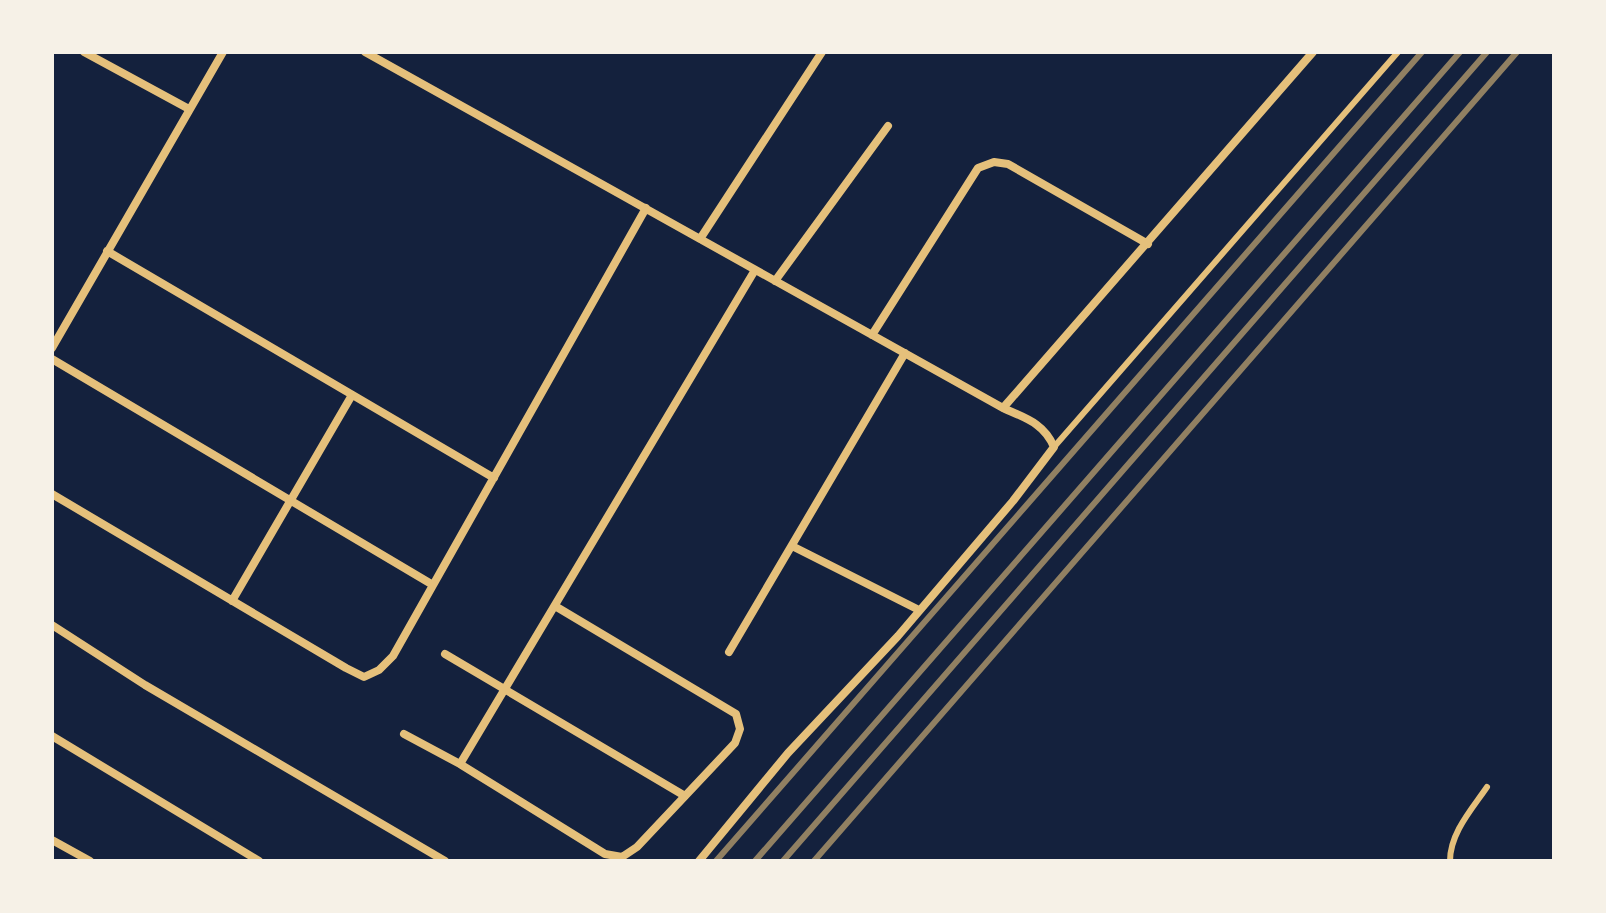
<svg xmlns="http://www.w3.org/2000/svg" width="1606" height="913" font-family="Overpass,sans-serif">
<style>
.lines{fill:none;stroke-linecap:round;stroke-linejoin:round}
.service{stroke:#e5c07b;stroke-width:6}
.minor{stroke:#e5c07b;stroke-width:8}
.rail{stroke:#918062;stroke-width:6}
</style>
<rect width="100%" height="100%" fill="#14213d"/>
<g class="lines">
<!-- service -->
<path class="service" d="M1054,447L1398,52
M1450,861C1450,833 1472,809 1487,787"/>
<!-- minor -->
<path class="minor" d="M84,52L189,109
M365,52L1003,408C1025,418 1044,423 1054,447L1013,501L898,636L788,753L699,861
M700,239L822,52
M107,251L494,478
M775,281L888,126
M872,335L978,168L994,162L1008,164L1148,244
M52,348L223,52
M52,359L433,585
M1003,408L1313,52
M52,494L346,668L364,677L379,670L393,656L646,208
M792,546L919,610
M232,601L352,395
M52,625L145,685L445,861
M729,652L905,353
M445,654L685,796
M404,734L460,764L605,854L622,857L637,847L735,743L740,729L736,714L555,606
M52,736L259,861
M460,764L755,270
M52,840L90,861"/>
<!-- rail -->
<path class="rail" d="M716,861L1422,52
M755,861L1460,52
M783,861L1487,52
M814,861L1517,52"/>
</g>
<!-- border -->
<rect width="1606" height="913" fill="none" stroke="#f6f1e7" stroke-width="108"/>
</svg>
